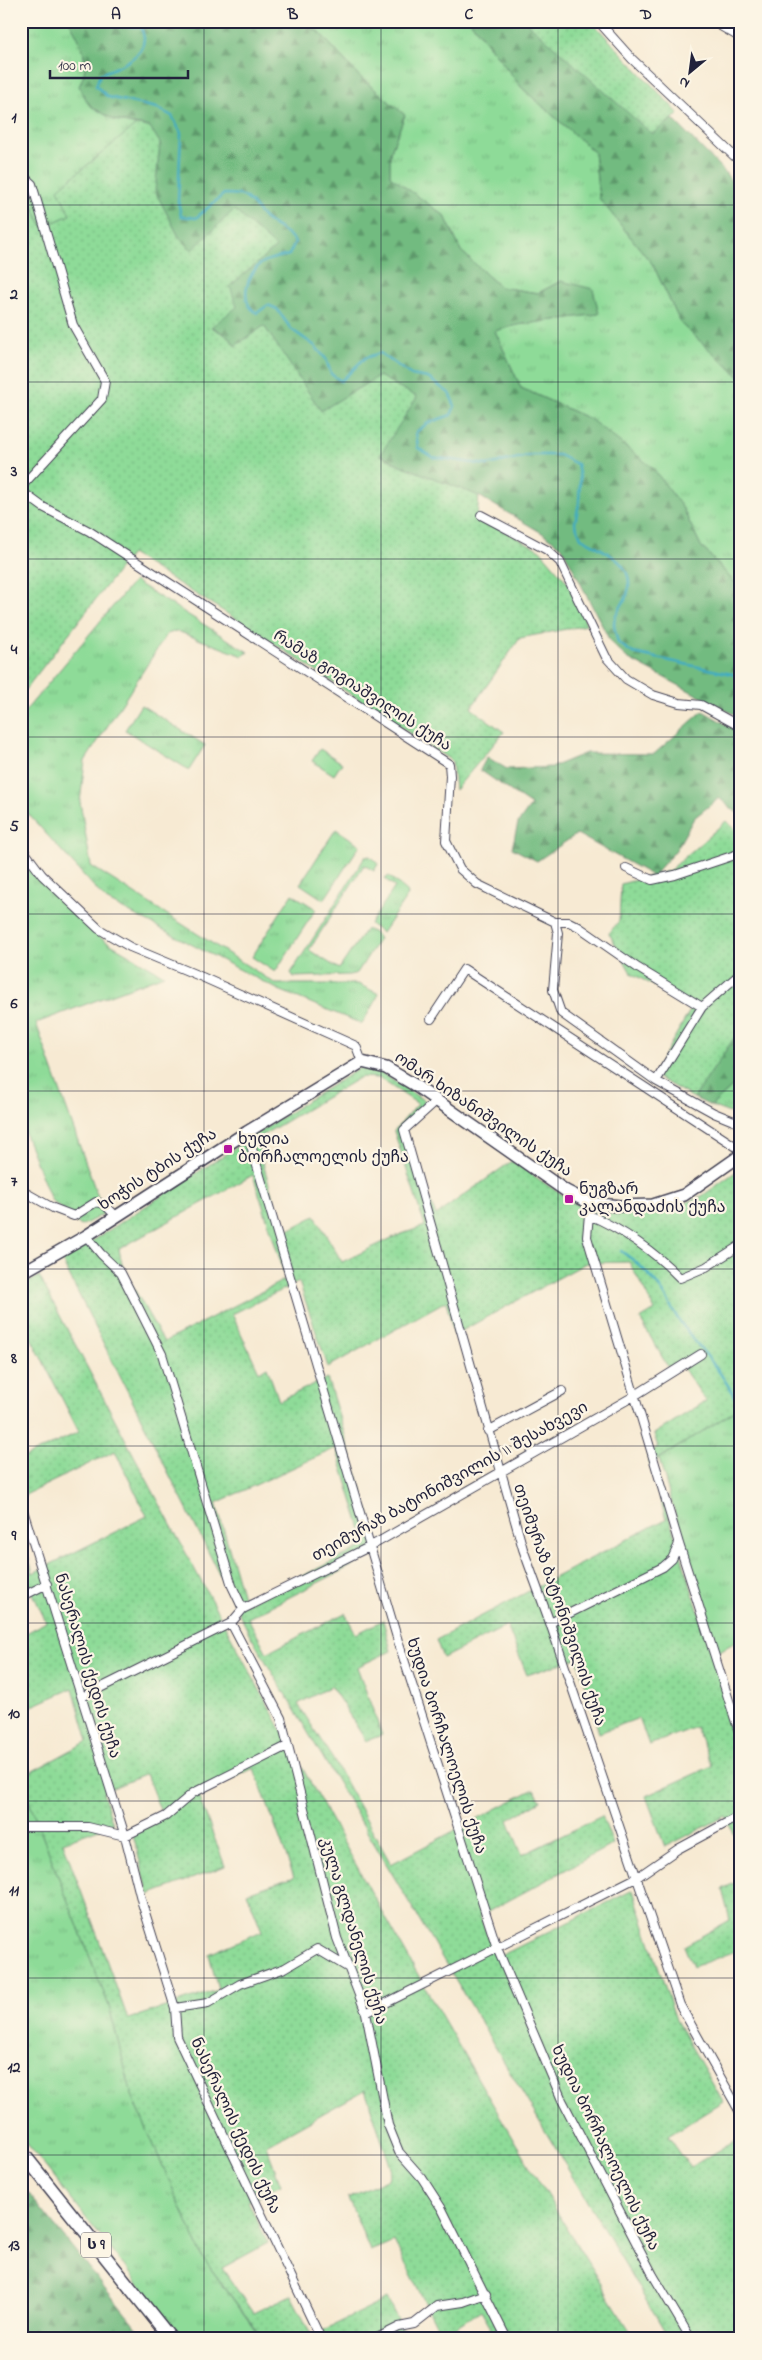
<svg xmlns="http://www.w3.org/2000/svg" width="762" height="2360" font-family="'Indie Flower','Noto Sans Georgian',sans-serif">
<style>
.grass{fill:url(#grass-tufts);stroke:#587e6a}
.forest{fill:url(#forest-firs);stroke:#4a6e5e}
.park{fill:#8edb98;stroke:#587e6a}
.garden{fill:url(#garden-dots);stroke:#587e6a;fill-rule:evenodd}
.lines{fill:none;stroke-linecap:round;stroke-linejoin:round}
.stream{stroke:#41acc1;stroke-width:2.5}
.minor-casing{stroke:#424052;stroke-width:10}
.primary-casing{stroke:#424052;stroke-width:14}
.trunk-casing{stroke:#424052;stroke-width:15}
.minor{stroke:#fff;stroke-width:8}
.primary{stroke:#fff;stroke-width:11}
.trunk{stroke:#fff;stroke-width:12}
.grid{fill:none;stroke:#22223b;stroke-width:1;stroke-opacity:0.55}
.poi-dot{fill:#b5179e;stroke:#fcf5e5;stroke-width:2}
.labels{text-anchor:middle;dominant-baseline:central;stroke-width:4.5;stroke-linejoin:round;paint-order:stroke}
.shield{fill:#fcf5e5;stroke:#63616e;stroke-width:1}
.shield-label{font-size:15px;font-weight:bold;fill:#22223b}
.street-label{font-size:16px;fill:#22223b;stroke:#fcf5e5}
.poi-label{font-size:16px;fill:#22223b;stroke:#fcf5e5;text-anchor:start}
.neatline{fill:none;stroke:#22223b;stroke-width:2}
.grid-label{font-size:16px;text-anchor:middle;font-weight:bold;fill:#22223b}
</style>
<defs>
<pattern id="grass-tufts" width="24" height="20" patternUnits="userSpaceOnUse" patternTransform="scale(1.25)"><rect width="24" height="20" fill="#8edb98"/><path d="M3 7l-1-3M5 7V3M7 7l1-3M15 17l-1-3M17 17v-4M19 17l1-3" fill="none" stroke="#7abc84"/></pattern>
<pattern id="forest-firs" width="22" height="20" patternUnits="userSpaceOnUse" patternTransform="scale(1.25)"><rect width="22" height="20" fill="#72bb80"/><path d="M5 1l3.5 6h-7zM16 11l3.5 6h-7z" fill="#5d986a"/></pattern>
<pattern id="garden-dots" width="8" height="8" patternUnits="userSpaceOnUse" patternTransform="scale(1.25)"><rect width="8" height="8" fill="#8edb98"/><path d="M2 2h.1M6 6h.1" fill="none" stroke="#7abc84" stroke-width="1.8" stroke-linecap="round"/></pattern>
</defs>
<rect width="100%" height="100%" fill="#fcf5e5"/>
<filter id="ink" filterUnits="userSpaceOnUse"><feTurbulence type="fractalNoise" baseFrequency=".02" numOctaves="2"/><feDisplacementMap in="SourceGraphic" scale="10" xChannelSelector="R" yChannelSelector="G"/><feConvolveMatrix kernelMatrix="1 2 1 2 8 2 1 2 1" color-interpolation-filters="sRGB"/></filter>
<filter id="wash" filterUnits="userSpaceOnUse"><feTurbulence type="fractalNoise" baseFrequency=".0096" numOctaves="4" result="noise"/><feDisplacementMap in="SourceGraphic" scale="20" xChannelSelector="R" yChannelSelector="G"/><feGaussianBlur stdDeviation="1.12" result="paint"/><feColorMatrix in="noise" values="0 0 0 0 0 0 0 0 0 0 0 0 0 0 0 0 0 1.4 0 .05"/><feComposite in="paint" operator="in"/></filter>
<g filter="url(#wash)">
<rect width="100%" height="100%" fill="#f7ead3"/>
<!-- grass -->
<path class="grass" d="M21,21H69L83,46L85,74L114,120L136,125L59,189L70,215L43,227L29,200L21,195Z
M296,21H470L522,88L594,152L599,198L653,265L681,324L741,378V589L701,546L682,507L590,419L521,388L495,331L517,325L598,314L561,281L538,293L500,287L461,251L445,216L390,177V153L405,115L359,76L319,32Z
M134,581L248,652L243,656L177,631L167,634L85,761L80,802L91,866L276,984H358L379,994L362,1024L279,990L106,900L21,806V716Z
M141,705L205,745L189,770L125,730Z
M336,829L360,845L324,900L300,884Z
M370,856L378,864L374,871L364,865L309,950L339,969L366,929L375,933L379,939L357,973L349,975L294,977L291,973L365,857Z
M21,858L59,901L102,939L164,975L36,1023L104,1214L81,1226L51,1200L21,1124Z
M389,876L407,891L408,895L382,933L370,924L395,887L385,879Z
M292,894L316,909L275,972L252,957Z
M741,1079V1117L711,1106Z
M741,1407V1639L716,1653L659,1459Z
M21,1781L109,2006L132,2095L203,2258L262,2339H182L21,2136Z"/>
<!-- forest -->
<path class="forest" d="M69,21H296L319,32L359,76L405,115L390,153V176L445,216L461,251L500,287L538,293L561,281L593,289L599,314L517,325L495,331L521,388L590,419L653,468L682,507L701,546L741,589V718L627,658L611,643L562,547L542,533L479,496L402,466L379,454L417,397L379,376L321,411L264,326L235,346L229,337L211,326L230,286L276,247L192,251L179,237L155,191L160,143L150,127L114,120L89,105L79,86C92,62 82,44 69,21Z
M470,21H525L652,133L673,119L724,171L741,194V378L681,324L653,265L599,198L594,152L522,88Z
M703,711L741,733V816L719,798L694,818L676,850L653,876L577,834L537,861L512,848L518,823L531,805L480,770L487,757L507,769L552,767L586,753L654,754Z
M736,1035L741,1036V1079L711,1106L694,1098Z
M21,2184L146,2339H21Z"/>
<!-- park -->
<path class="park" d="M320,749L342,763L334,775L312,761Z"/>
<!-- garden -->
<path class="garden" d="M525,21H591L679,114L652,134Z
M136,125L150,127L160,143L155,191L179,237L192,250L234,210L276,247L230,286L237,307L211,327L229,337L235,346L264,326L321,411L379,376L417,397L380,455L402,466L479,496L477,516L540,550L568,583L587,625L520,638L471,708L504,732L455,790L452,761L249,627L131,554L21,695V195L29,199L43,227L70,215L58,189Z
M726,821L741,834V1036L736,1035L694,1098L653,1075L692,1007L631,973L609,933L619,921L621,884L669,871Z
M363,1066L377,1070L428,1103L400,1130L436,1215L512,1161L574,1203L607,1214H660L702,1196L741,1168V1407L652,1463L741,1746V1853L726,1816L665,1847L646,1796L712,1766L696,1727L649,1745L639,1718L599,1733L577,1658L527,1675L507,1626L443,1658L436,1640L666,1519L647,1454L658,1447L654,1434L706,1401L679,1362L668,1367L640,1319L655,1310L629,1262L586,1263L454,1335L446,1301L328,1367L299,1282L232,1314L259,1372L267,1367L279,1401L327,1378L381,1551L248,1618L267,1653L345,1613L356,1634L383,1620L391,1651L357,1667L382,1735L366,1741L331,1686L298,1704L334,1761L391,1864L534,1789L541,1801L508,1820L522,1855L602,1816L613,1844L480,1916L496,1958L633,1890L676,2020L723,2102L668,2136L690,2167L741,2138V2339H669L250,1635L62,1261L305,1102ZM361,1077L379,1078L418,1104L394,1131L425,1226L396,1236L342,1262L315,1216L283,1233L256,1139ZM253,1175L286,1279L164,1342L123,1269L119,1249ZM336,1448L366,1545L245,1604L216,1503Z
M39,1276C229,1636 419,1994 635,2339H473L491,2327L481,2310L442,2336L394,2241L370,2251L348,2198L388,2179L391,2168L365,2090L266,2145L281,2185L248,2201L268,2243L222,2268L253,2313L291,2295L312,2336L387,2299L408,2339H263L203,2258L132,2095L109,2006L21,1781V1747L31,1772L88,1741L73,1688L21,1711V1659L29,1654L21,1636L46,1622L30,1587L21,1591V1534L33,1573L147,1516L115,1451L21,1497V1459L79,1432L21,1318V1287ZM254,1768L294,1877L247,1893L262,1931L209,1954L218,1990L128,2019L63,1842L113,1824L103,1792L146,1774L162,1815L131,1827L149,1895L225,1866L198,1795Z
M741,1880V1949L693,1967L684,1946L730,1920L722,1889Z"/>
<g class="lines">
<!-- stream -->
<path class="stream" d="M90,21C111,28 121,25 141,27C142,31 144,36 144,39C143,59 115,68 100,74L96,86L108,97L157,108L172,116L181,133L178,201L181,216L196,218L224,194C230,194 238,194 243,196C255,203 256,210 264,218C275,228 287,230 295,242L289,255C281,257 269,258 262,263C247,273 238,302 257,313L268,305L277,309L291,329L315,346L326,359L331,374L341,381L365,358L380,353L411,375L428,378L449,393L455,406L451,415L428,423L416,432L418,448L432,457L487,465L532,455H559L577,464L580,479L579,503L575,523L581,538C603,550 638,564 627,595C624,604 614,614 614,623C614,630 617,637 618,643L633,653L741,676
M621,1251C637,1262 653,1277 664,1294C670,1303 674,1314 681,1323C702,1352 729,1378 741,1412"/>
</g>
</g>
<g filter="url(#ink)">
<g class="lines">
<!-- minor casing -->
<g class="minor-casing">
<path id="minor" d="M598,21L632,59L734,156L741,160
M712,21L741,38
M21,174L32,184L73,325L105,381L102,399L21,487
M21,491L43,507L89,531L449,764L450,776L446,841L460,869L477,884L555,922L558,933L553,990L561,1013L656,1081L714,1113L741,1124
M481,515L547,550L560,562L606,657L626,679L653,695L679,703L701,705L741,727
M21,847L42,875L99,929L130,947L202,977L356,1046L362,1062
M626,868L652,880L675,875L741,853
M555,922H569L579,927L638,968L702,1007
M431,1019L464,969L741,1150
M656,1081L702,1007L741,973
M436,1101L404,1130L523,1549L550,1623L680,2005L741,2114
M247,1132L398,1641L497,1948L562,2100L653,2275L691,2339
M21,1190L53,1208L74,1216L96,1202L104,1204L116,1216
M590,1203L587,1237L679,1544L741,1738
M589,1215C622,1229 655,1252 680,1278L706,1267L741,1245
M86,1236L101,1254L121,1273L162,1354L232,1586L243,1609L371,1546L634,1396L701,1354
M488,1431L562,1391
M21,1504L125,1836L166,1816L193,1793L287,1746
M21,1597L47,1584
M243,1609L231,1623L281,1718L337,1938L366,2013L388,2125L399,2152L422,2178L442,2209L507,2339
M550,1623L663,1567L672,1559L679,1544
M82,1697L231,1623
M21,1827H88L125,1836L142,1903L175,2008L177,2037L321,2339
M175,2008L208,2003L240,1984L285,1968L317,1949L347,1967
M366,2013L636,1878L678,1849L741,1815
M375,2339L399,2327L414,2324L437,2306L463,2302L486,2294"/>
</g>
<!-- primary casing -->
<g class="primary-casing">
<path id="primary" d="M21,1273L86,1236L247,1132L362,1062L386,1068L413,1084L566,1191L590,1203L620,1206L653,1205L684,1195L741,1155"/>
</g>
<!-- trunk casing -->
<g class="trunk-casing">
<path id="trunk" d="M21,2151L171,2339"/>
</g>
<!-- minor -->
<use href="#minor" class="minor"/>
<!-- primary -->
<use href="#primary" class="primary"/>
<!-- trunk -->
<use href="#trunk" class="trunk"/>
</g>
</g>
<!-- grid -->
<path class="grid" d="M204,21V2339M381,21V2339M558,21V2339M21,205H741M21,382H741M21,559H741M21,737H741M21,914H741M21,1091H741M21,1269H741M21,1446H741M21,1623H741M21,1801H741M21,1978H741M21,2155H741"/>
<!-- markers -->
<g class="poi-dot">
<rect x="223" y="1144" width="10" height="10" rx="2.5"/>
<rect x="564" y="1194" width="10" height="10" rx="2.5"/>
</g>
<g class="labels">
<!-- shield labels -->
<rect class="shield" x="81" y="2232.5" width="30" height="25" rx="4"/>
<g class="shield-label">
<text x="96" y="2245">ს 9</text>
</g>
<!-- street labels -->
<g class="street-label">
<text transform="translate(362 691) rotate(33)">რამაზ გოგიაშვილის ქუჩა</text>
<text transform="translate(483 1115) rotate(34)">ომარ ხიზანიშვილის ქუჩა</text>
<text transform="translate(158 1170) rotate(-33)">ხოჭის ტბის ქუჩა</text>
<text transform="translate(450 1482) rotate(-29)">თეიმურაზ ბატონიშვილის II შესახვევი</text>
<text transform="translate(559 1605) rotate(71)">თეიმურაზ ბატონიშვილის ქუჩა</text>
<text transform="translate(87 1666) rotate(73)">ნასერალის ქედის ქუჩა</text>
<text transform="translate(446 1746) rotate(72)">ხუდია ბორჩალოელის ქუჩა</text>
<text transform="translate(353 1931) rotate(73)">კულა გლდანელის ქუჩა</text>
<text transform="translate(235 2126) rotate(65)">ნასერალის ქედის ქუჩა</text>
<text transform="translate(605 2148) rotate(64)">ხუდია ბორჩალოელის ქუჩა</text>
</g>
<!-- poi labels -->
<g class="poi-label">
<text x="238" y="1140">ხუდია<tspan x="238" dy="18">ბორჩალოელის ქუჩა</tspan></text>
<text x="579" y="1190">ნუგზარ<tspan x="579" dy="18">კალანდაძის ქუჩა</tspan></text>
</g>
</g>
<!-- margin -->
<rect width="762" height="2360" fill="none" stroke="#fcf5e5" stroke-width="55"/>
<!-- north arrow -->
<g transform="translate(690 72) rotate(209)" stroke="#fcf5e5" stroke-width="4" paint-order="stroke">
<path d="M0-4L9 19L0 12L-9 19Z" fill="#22223b"/>
<text y="-8" font-size="14" font-weight="bold" text-anchor="middle" fill="#22223b">N</text>
</g>
<!-- scale -->
<path d="M50 70v8h138v-8" fill="none" stroke="#22223b" stroke-width="2.5"/>
<text x="58" y="70" font-size="15" fill="#22223b" stroke="#fcf5e5" stroke-width="4" paint-order="stroke">100 m</text>
<rect x="28" y="28" width="706" height="2304" class="neatline"/>
<g class="grid-label">
<text x="116" y="19">A</text>
<text x="293" y="19">B</text>
<text x="469" y="19">C</text>
<text x="646" y="19">D</text>
<text x="14" y="122">1</text>
<text x="14" y="299">2</text>
<text x="14" y="476">3</text>
<text x="14" y="654">4</text>
<text x="14" y="831">5</text>
<text x="14" y="1008">6</text>
<text x="14" y="1186">7</text>
<text x="14" y="1363">8</text>
<text x="14" y="1540">9</text>
<text x="14" y="1718">10</text>
<text x="14" y="1895">11</text>
<text x="14" y="2072">12</text>
<text x="14" y="2250">13</text>
</g>
</svg>
